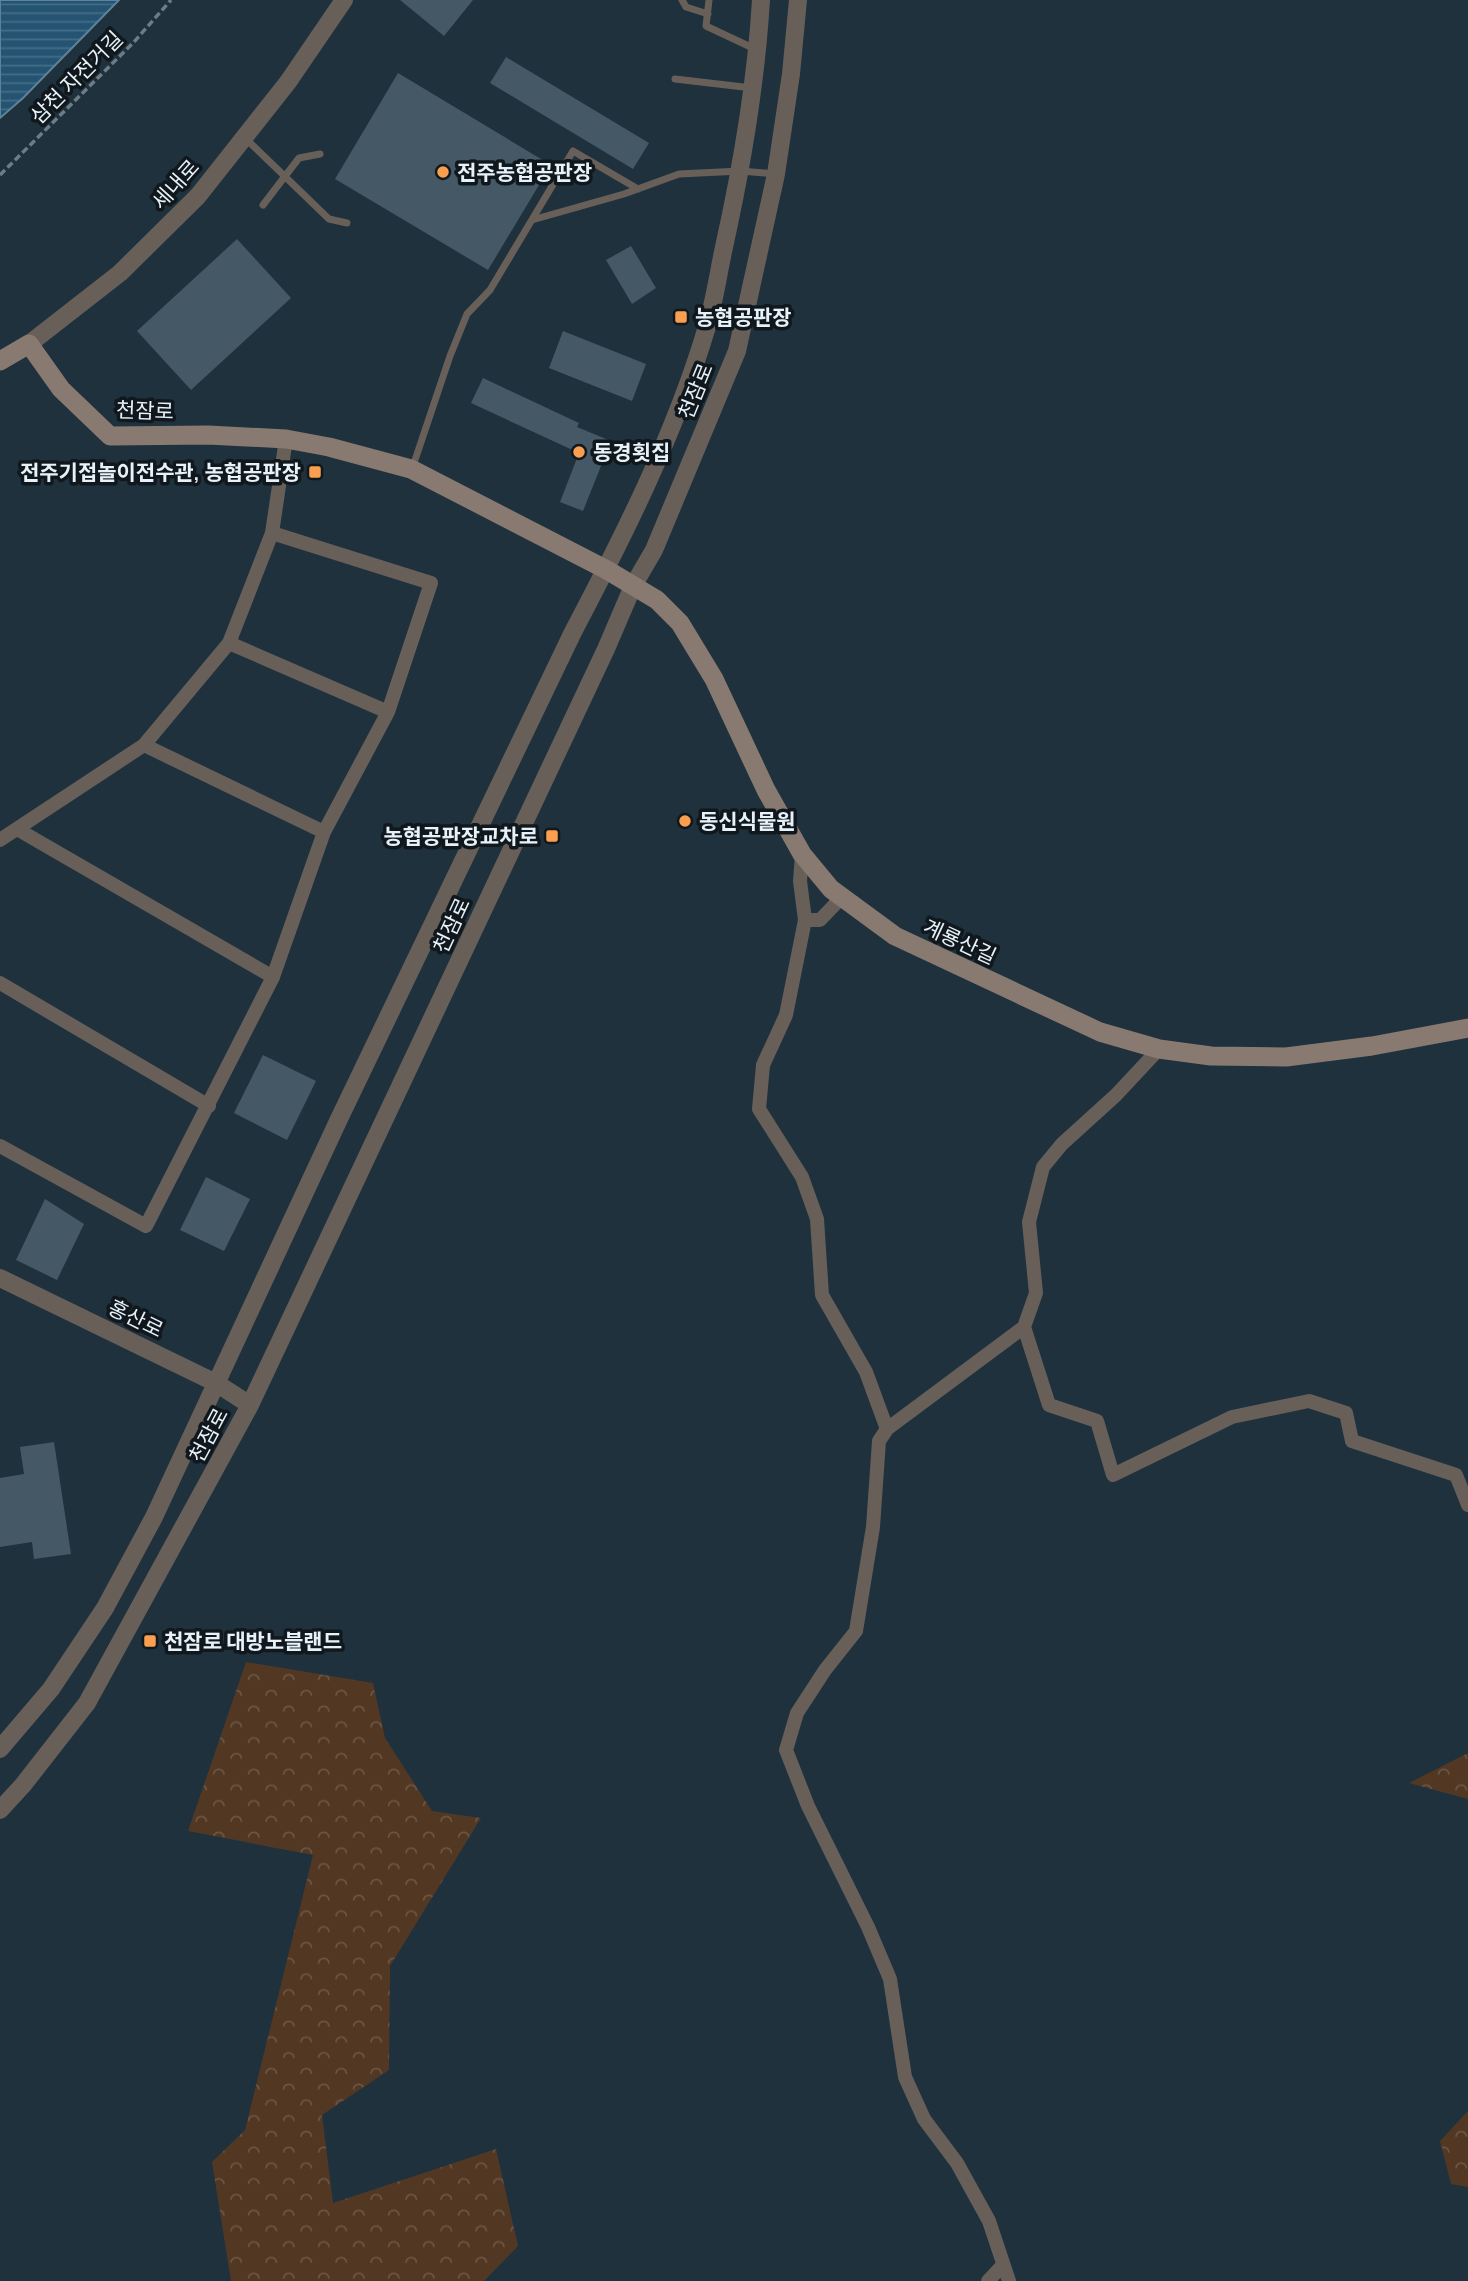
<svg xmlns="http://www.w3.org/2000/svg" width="1468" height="2281" font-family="Manrope,'Noto Sans KR',sans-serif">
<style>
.forest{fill:url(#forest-crowns)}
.water{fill:url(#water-rules);stroke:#5e839a;stroke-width:2}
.building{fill:#445866}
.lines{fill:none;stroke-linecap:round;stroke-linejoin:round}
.path{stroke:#6d7c87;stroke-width:3.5;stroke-dasharray:7 3.5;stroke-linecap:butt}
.service{stroke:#685f59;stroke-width:7}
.minor{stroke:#685f59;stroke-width:14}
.tertiary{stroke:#685f59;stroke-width:18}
.secondary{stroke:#887a70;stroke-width:19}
.poi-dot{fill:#fa9f4f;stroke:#10181d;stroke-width:2.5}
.labels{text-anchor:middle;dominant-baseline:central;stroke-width:7;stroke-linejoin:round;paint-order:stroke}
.street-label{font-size:21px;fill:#e6f1f9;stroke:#10181d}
.poi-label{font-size:21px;font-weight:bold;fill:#e6f1f9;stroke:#10181d;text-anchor:start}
</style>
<defs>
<pattern id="forest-crowns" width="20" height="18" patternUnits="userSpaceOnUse" patternTransform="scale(1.75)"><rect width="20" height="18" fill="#523823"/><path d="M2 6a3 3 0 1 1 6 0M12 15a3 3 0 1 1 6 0" fill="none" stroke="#6b5544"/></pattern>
<pattern id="water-rules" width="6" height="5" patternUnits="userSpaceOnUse" patternTransform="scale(1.75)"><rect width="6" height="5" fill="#245472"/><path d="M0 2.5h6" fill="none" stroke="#446d87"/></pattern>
</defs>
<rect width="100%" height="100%" fill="#1e313d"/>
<!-- forest -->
<path class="forest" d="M246,1662L373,1683L385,1738L432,1811L481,1818L390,1966L389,2070L322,2115L333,2203L496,2149L518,2246L484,2281H231L212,2162L245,2130L313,1855L188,1831Z
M1468,1753V1799L1409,1783Z
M1468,2111V2187L1451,2184L1440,2141Z"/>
<!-- water -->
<path class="water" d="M0,0H119L23,98L0,118Z"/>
<!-- building -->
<path class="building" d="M400,0H473L444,36Z
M506,57L649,143L633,169L490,83Z
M398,73L551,165L488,270L335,179Z
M237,239L291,298L191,390L137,331Z
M631,246L656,288L632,304L606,260Z
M563,331L646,364L632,401L549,368Z
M483,378L579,423L577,427L611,441L583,511L560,502L579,453L471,403Z
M263,1055L316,1081L287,1140L234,1113Z
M206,1177L250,1199L224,1251L180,1230Z
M45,1199L84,1224L57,1280L16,1260Z
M54,1442L71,1554L34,1559L32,1542L0,1547V1478L24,1474L20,1447Z"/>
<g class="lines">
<!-- path -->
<path class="path" d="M0,175L133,43L171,0"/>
<!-- service -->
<path class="service" d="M682,0L686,7L708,14
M709,0L706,26L755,49
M675,79L752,88
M245,138L329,219L347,223
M263,205L299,158L320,154
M532,220L624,194L679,174L741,171L775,174
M412,469L450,356L467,314L490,290L573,151L638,189"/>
<!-- minor -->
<path class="minor" d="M229,643L388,712
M144,745L324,832
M17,829L273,977
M0,840L144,745L229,643L272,533L286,439
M802,854L800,881L805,920L786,1015L763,1065L759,1109L802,1177L817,1219L822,1295L866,1372L887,1429
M805,920H820L842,897
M0,983L209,1106
M0,1146L146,1226L273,977L324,832L388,712L431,583L272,533
M1024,1327L1049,1405L1097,1421L1113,1475L1232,1417L1309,1401L1346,1413L1352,1441L1456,1475L1468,1505
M988,2281L1003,2265
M1009,2281L989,2221L957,2163L924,2119L905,2077L890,1979L868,1927L808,1806L786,1750L797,1713L825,1670L856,1631L873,1527L879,1441L887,1429L1024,1327L1036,1293L1029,1222L1043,1167L1062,1144L1116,1095L1159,1049"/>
<!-- tertiary -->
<path class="tertiary" d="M29,344L120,273L198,196L288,82L344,0
M0,1278L216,1383L250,1405
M0,1749L51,1689L105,1608L154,1517L339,1119L573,632C624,535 674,436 706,330C714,304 718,275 724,247C742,166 756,83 761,0
M0,1810L23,1785L87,1703L250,1405L606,649L633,586L654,550L737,351L776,174L791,74L798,0"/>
<!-- secondary -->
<path class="secondary" d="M0,361L29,344L61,389L110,436L208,435L286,439L329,447L411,469L607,570L657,600L680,623L714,679L766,790L802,854L831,889L895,936L1100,1032L1159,1049L1211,1056L1286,1057L1372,1046L1468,1028"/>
</g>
<!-- markers -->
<g class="poi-dot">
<circle cx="443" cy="172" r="7"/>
<rect x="674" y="310" width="14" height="14" rx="3.5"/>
<circle cx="579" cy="452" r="7"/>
<rect x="308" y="465" width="14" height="14" rx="3.5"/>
<circle cx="685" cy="821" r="7"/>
<rect x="545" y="829" width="14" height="14" rx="3.5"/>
<rect x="143" y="1634" width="14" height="14" rx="3.5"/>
</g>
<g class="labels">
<!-- street labels -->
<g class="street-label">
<text transform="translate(76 77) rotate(-45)">삼천 자전거길</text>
<text transform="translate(175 184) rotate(-48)">세내로</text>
<text transform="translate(695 391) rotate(-68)">천잠로</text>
<text transform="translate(145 410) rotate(2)">천잠로</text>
<text transform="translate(451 925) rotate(-65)">천잠로</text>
<text transform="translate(960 941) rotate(25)">계룡산길</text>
<text transform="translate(136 1318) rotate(26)">홍산로</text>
<text transform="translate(208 1435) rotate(-62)">천잠로</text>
</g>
<!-- poi labels -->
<g class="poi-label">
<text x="457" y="172">전주농협공판장</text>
<text x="695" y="317">농협공판장</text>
<text x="593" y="452">동경횟집</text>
<text x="301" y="472" text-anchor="end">전주기접놀이전수관, 농협공판장</text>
<text x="699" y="821">동신식물원</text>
<text x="538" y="836" text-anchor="end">농협공판장교차로</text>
<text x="164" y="1641">천잠로 대방노블랜드</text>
</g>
</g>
</svg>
